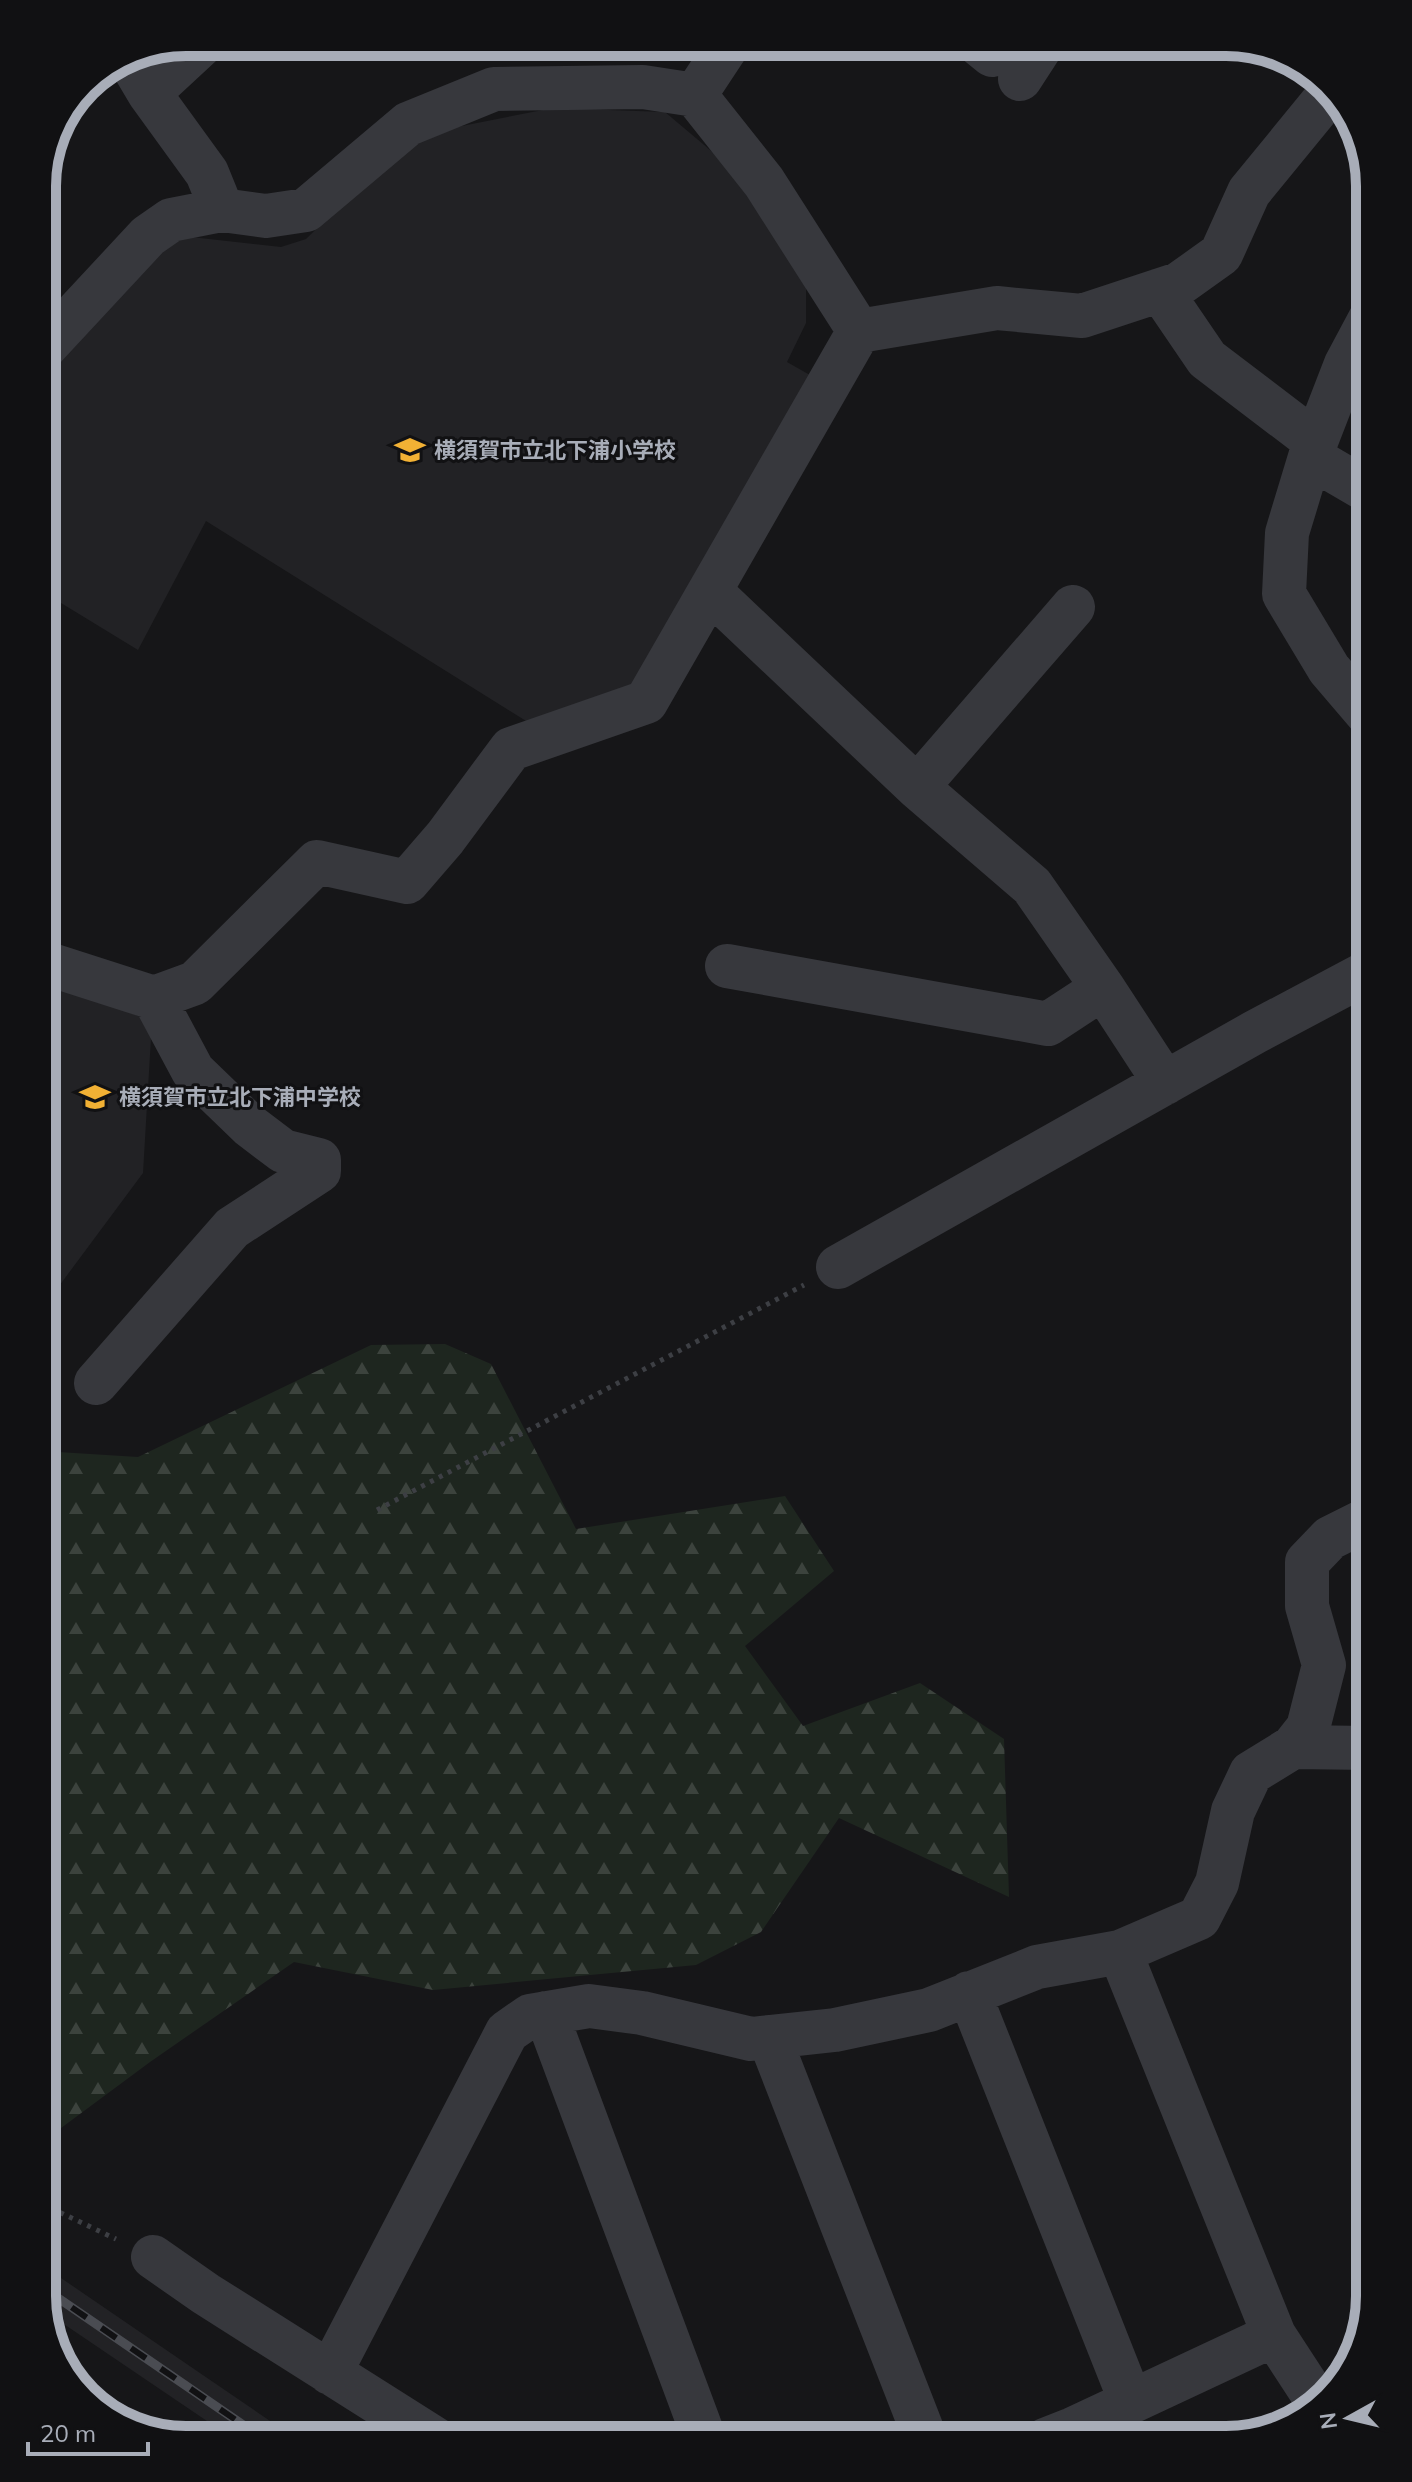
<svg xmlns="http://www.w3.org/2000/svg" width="1412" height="2482" font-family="Mulish,'Noto Sans JP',sans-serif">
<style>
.built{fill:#222225}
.forest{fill:url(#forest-firs)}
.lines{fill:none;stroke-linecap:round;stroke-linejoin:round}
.path{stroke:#3d3f44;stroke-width:5;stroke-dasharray:4 6;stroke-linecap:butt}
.minor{stroke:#37383d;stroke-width:44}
.rail-casing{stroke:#4a4c52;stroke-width:9}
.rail{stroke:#111113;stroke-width:6;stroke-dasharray:18;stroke-linecap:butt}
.labels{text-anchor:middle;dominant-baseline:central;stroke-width:6;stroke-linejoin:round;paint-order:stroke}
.poi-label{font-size:22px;font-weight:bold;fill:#a8adb8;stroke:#111113;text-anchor:start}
.rim{fill:none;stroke:#a8adb8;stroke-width:10}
</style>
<defs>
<pattern id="forest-firs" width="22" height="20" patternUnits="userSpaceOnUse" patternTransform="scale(2)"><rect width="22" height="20" fill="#1e261f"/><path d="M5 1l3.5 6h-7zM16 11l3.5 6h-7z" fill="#3c433d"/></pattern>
</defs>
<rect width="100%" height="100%" fill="#161618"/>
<!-- built -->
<path class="built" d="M553,108L665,112L735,171L806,266V323L787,362L817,379L648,691L539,729L206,521L138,650L61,603L42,586V367L173,235L281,247L306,239L411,136Z
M42,980L152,1021L143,1173L42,1309Z
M42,2265L197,2371L298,2440H235L46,2312L42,2296Z"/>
<!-- forest -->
<path class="forest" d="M445,1344L491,1364L576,1529L785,1496L834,1571L745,1646L803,1726L920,1683L1004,1739L1009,1897L839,1818L761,1932L696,1965L433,1990L294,1962L150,2062L57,2131L42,2132V1451L138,1457L371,1345Z"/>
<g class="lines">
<!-- path -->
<path class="path" d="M377,1510L804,1285
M42,2204L116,2239"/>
<!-- minor -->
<path class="minor" d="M204,42L149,93L207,173L222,210
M976,42L992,55
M127,56L149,93
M1020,79L1044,42
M695,95L730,42
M1160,290L1207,359L1316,442
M859,331L997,308L1082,316L1179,284L1221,254L1249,192L1330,93
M42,350L148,236L171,220L222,210L266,216L306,210L408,124L494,89L643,87L695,95L764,182L859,331
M1310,457L1370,492
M711,592L917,787L1032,886L1103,988L1165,1083
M1370,717L1329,669L1284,594L1287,533L1310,457L1346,364L1370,319
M917,787L1073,607
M42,962L154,998L195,983L317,862L407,882L445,838L511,749L646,702L859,331
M727,966L1048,1024L1103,988
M838,1267L1255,1032L1370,971
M96,1383L232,1228L319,1171V1160L283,1151L250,1126L193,1071L154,998
M1293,1747L1370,1748
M1120,1952L1199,1918L1217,1883L1233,1811L1251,1773L1293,1747L1308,1728L1324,1665L1307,1606V1562L1330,1538L1370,1518
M969,1993L1131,2402
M546,2013L705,2440
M769,2037L926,2440
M153,2257L206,2294L437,2440
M330,2373L507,2032L530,2016L589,2006L642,2013L751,2039L835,2030L929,2010L1037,1967L1120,1952L1274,2335L1317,2401
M1045,2440L1073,2429L1274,2335"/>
<!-- rail casing -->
<g class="rail-casing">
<path id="rail" d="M42,2287L265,2440"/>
</g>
<!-- rail -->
<use href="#rail" class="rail"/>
</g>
<!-- icons -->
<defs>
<g id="school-bare" transform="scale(2.4)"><path d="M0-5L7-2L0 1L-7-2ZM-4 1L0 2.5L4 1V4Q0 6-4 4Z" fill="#f2b134" stroke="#111113" stroke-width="2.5" paint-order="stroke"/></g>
</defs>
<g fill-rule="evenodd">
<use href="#school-bare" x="410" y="450"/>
<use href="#school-bare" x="95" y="1097"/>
</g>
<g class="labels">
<!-- poi labels -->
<g class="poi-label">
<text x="434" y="450">横須賀市立北下浦小学校</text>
<text x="119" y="1097">横須賀市立北下浦中学校</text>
</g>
</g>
<!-- crop -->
<path d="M0 0H1412V2482H0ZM186 56H1226A130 130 0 0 1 1356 186V2296A130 130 0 0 1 1226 2426H186A130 130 0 0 1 56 2296V186A130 130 0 0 1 186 56Z" fill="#111113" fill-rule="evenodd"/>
<path class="rim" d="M186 56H1226A130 130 0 0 1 1356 186V2296A130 130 0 0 1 1226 2426H186A130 130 0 0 1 56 2296V186A130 130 0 0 1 186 56Z"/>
<!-- north arrow -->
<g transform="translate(1348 2418) rotate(262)" stroke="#111113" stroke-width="6" paint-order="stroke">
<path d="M0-6L14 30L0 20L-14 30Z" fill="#a8adb8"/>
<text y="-12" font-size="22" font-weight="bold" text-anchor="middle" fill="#a8adb8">N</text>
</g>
<!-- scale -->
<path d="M28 2442v12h120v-12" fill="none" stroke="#a8adb8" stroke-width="4"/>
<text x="40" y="2442" font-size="24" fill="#a8adb8" stroke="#111113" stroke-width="6" paint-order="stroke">20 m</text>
</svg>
